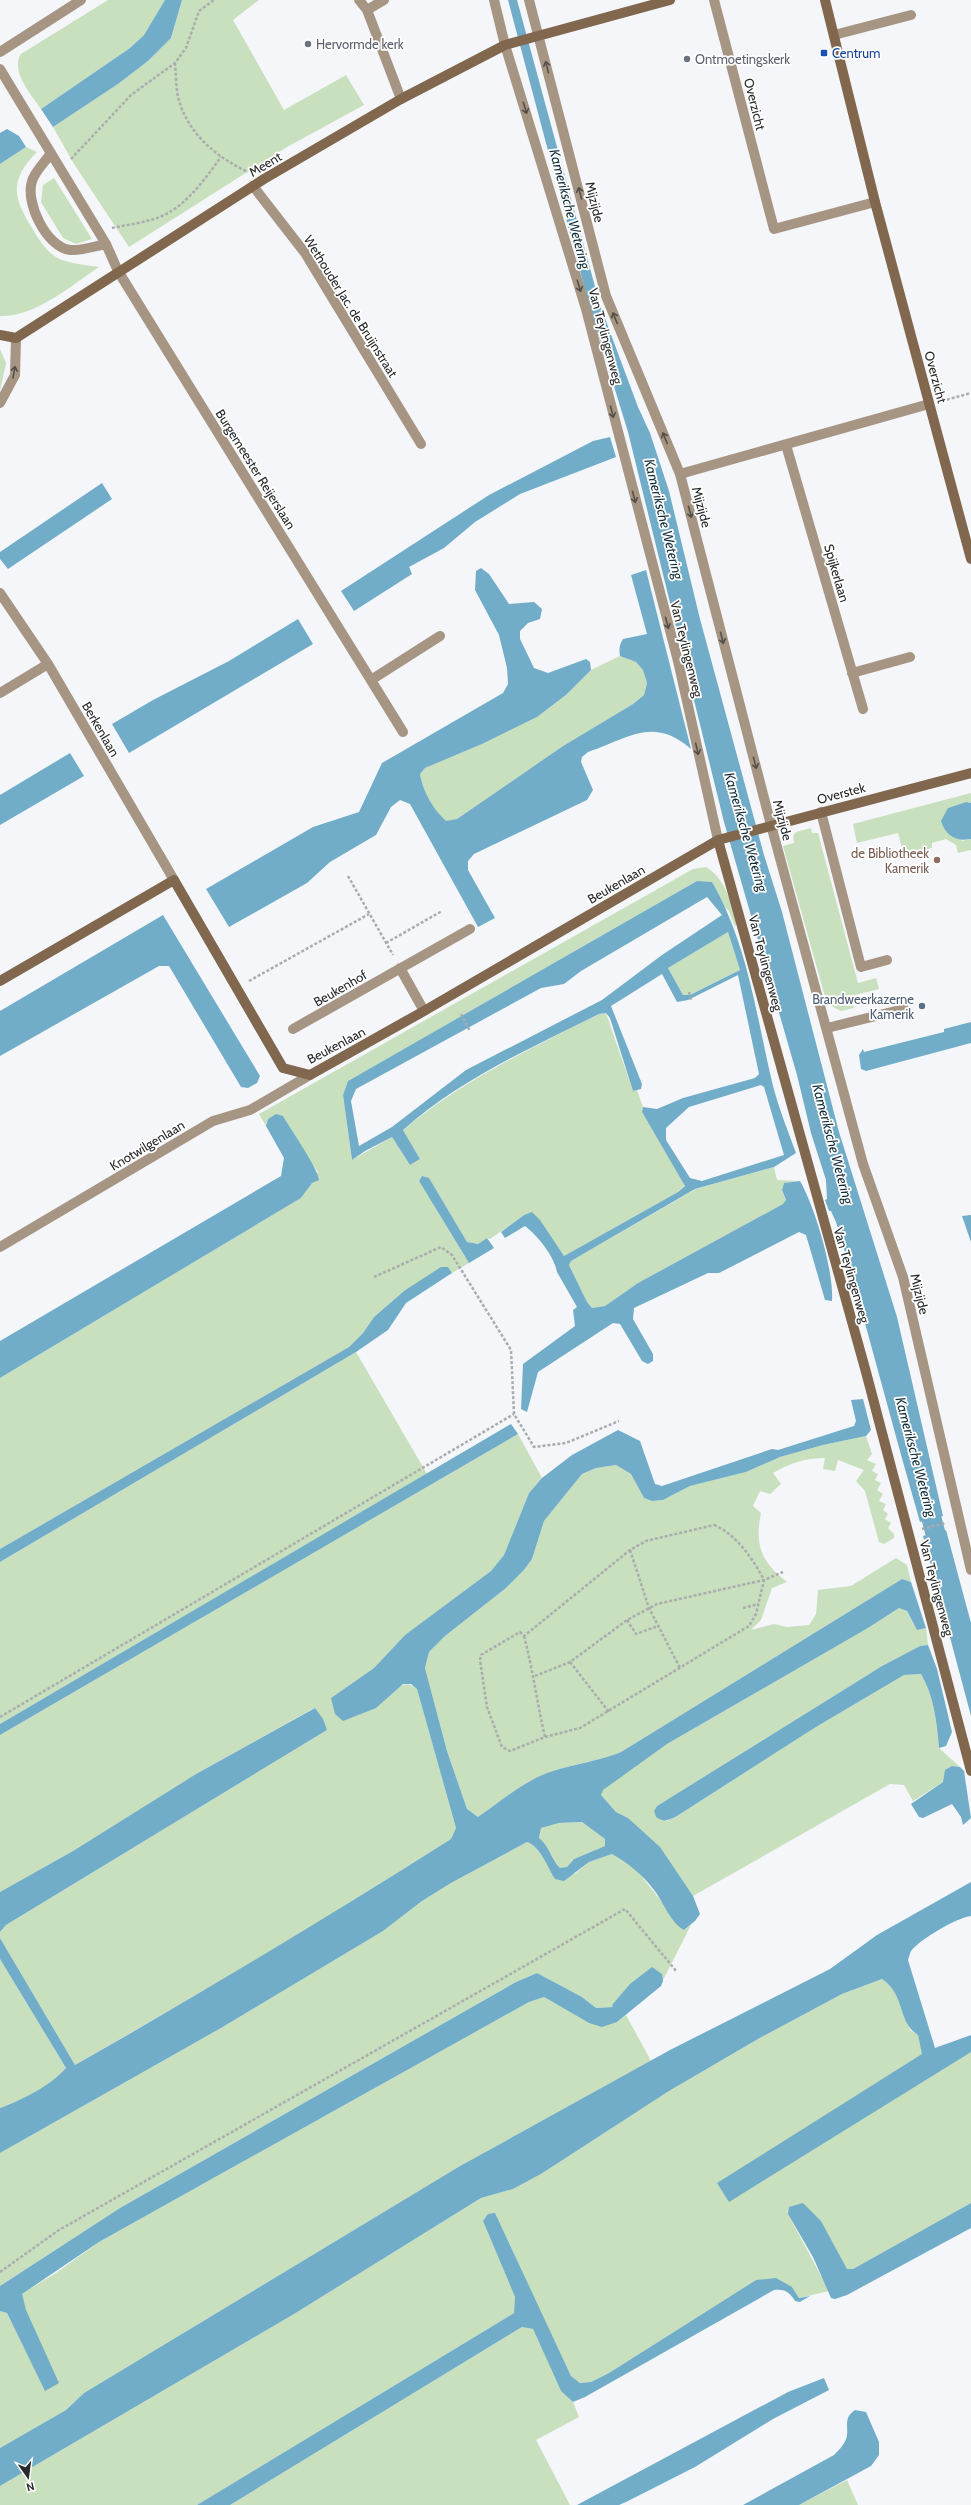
<svg xmlns="http://www.w3.org/2000/svg" width="971" height="2505" font-family="Cabin,sans-serif">
<style>
.green{fill:#c8e0bd}
.water{fill:#71adc9;fill-rule:evenodd}
.lines{fill:none;stroke-linecap:round;stroke-linejoin:round}
.canal{stroke:#71adc9;stroke-width:20}
.path{stroke:#aaacae;stroke-width:2.5;stroke-dasharray:3 2;stroke-linecap:butt}
.lane{stroke:#a79583;stroke-width:10}
.street{stroke:#a79583;stroke-width:10}
.secondary{stroke:#80674d;stroke-width:10}
.oneway{stroke:#544f49}
.worship-dot{fill:#6b7280;stroke:#fff;stroke-width:1.5}
.transit-dot{fill:#1a4fb4;stroke:#fff;stroke-width:1.5}
.education-dot{fill:#8d6e63;stroke:#fff;stroke-width:1.5}
.service-dot{fill:#5c6f8a;stroke:#fff;stroke-width:1.5}
.labels{text-anchor:middle;dominant-baseline:central;stroke-width:3.5;stroke-linejoin:round;paint-order:stroke}
.worship-label{font-size:13px;fill:#5b616d;stroke:#fff;text-anchor:start}
.transit-label{font-size:13px;fill:#164399;stroke:#fff;text-anchor:start}
.street-label{font-size:13px;fill:#28292a;stroke:#fff}
.education-label{font-size:13px;fill:#785e54;stroke:#fff;text-anchor:end}
.service-label{font-size:13px;fill:#4e5e75;stroke:#fff;text-anchor:end}
.water-label{font-size:14px;font-style:italic;fill:#102e3a;stroke:#fff}
</style>
<rect width="100%" height="100%" fill="#f4f6f9"/>
<!-- green -->
<path class="green" d="M108,0H165L144,35L130,48L41,109C31,94 10,71 21,54Z
M182,0H259L233,20L284,110L346,75L364,105L287,147L129,247L74,164L53,127L118,84L148,61L171,38Z
M26,147L37,152C7,182 14,200 35,233C42,244 49,255 62,260C73,264 87,265 99,267C70,286 36,317 0,316V164Z
M54,178L92,239L76,244L63,238L41,202L43,185Z
M0,349L6,363L0,391Z
M620,656L636,662L643,670L647,683L644,695L633,704L563,746L457,819L446,822C433,809 423,792 420,774L425,768L482,744L537,717L566,695L591,670Z
M971,793V803L966,802L948,808L962,841L971,839V850L958,853L956,845L946,839L932,843V848L904,855L898,833L857,843L853,824Z
M811,828L812,833H818L858,983L876,978L879,989L851,996L854,1008L841,1011L827,1004L783,846L794,843L793,836L796,832Z
M706,867C724,877 731,902 737,921L735,927L729,911L697,881L348,1081L343,1095L352,1160L392,1137L410,1165L420,1159L403,1130C463,1080 530,1049 599,1014L606,1013L633,1091L637,1090L643,1107L642,1112L685,1185L678,1192L564,1256L552,1239L524,1215L490,1239L487,1238L478,1244L467,1242L429,1179L422,1176L419,1181L469,1263L452,1273L448,1267L404,1291L374,1317L363,1333L349,1347L0,1549V1378L301,1198L318,1172L304,1154L268,1118L266,1126L259,1114L693,869Z
M728,932L740,970L690,995H683L668,968Z
M774,1167L777,1180L800,1181L784,1183L782,1190L786,1201L783,1204L638,1283L605,1306L592,1308L587,1302L569,1265L571,1261L696,1189Z
M356,1352L427,1474L0,1724V1562Z
M518,1434L542,1478L529,1493L504,1555L491,1571L405,1635L374,1668L331,1698L397,1688C405,1683 409,1683 417,1689L456,1828L451,1839L272,1951L75,2065L0,1938V1932L6,1925L327,1730L314,1708L196,1774L73,1851L0,1892V1735Z
M866,1436L872,1454L867,1460L876,1464L872,1471L878,1474L875,1480L881,1483L877,1490L883,1494L879,1501L886,1504L883,1510L888,1514L885,1519L891,1523L888,1528L894,1534V1538L884,1544L879,1542L865,1491L856,1481L864,1470L838,1460L835,1471L823,1469L825,1458C806,1458 790,1463 773,1473L781,1484L770,1494L760,1491L753,1506L761,1513C754,1546 762,1562 787,1582L772,1588L761,1620L751,1630L774,1624L787,1627L809,1625L816,1614L818,1590L851,1586L896,1558L907,1565L911,1582L902,1579L621,1752C592,1764 559,1765 532,1780C513,1790 496,1805 478,1817L467,1809L447,1751L425,1668L429,1652L445,1636L506,1588L524,1570L532,1559L544,1521L582,1474L596,1468L616,1465L631,1474L644,1498L652,1501L663,1500L690,1486L746,1472L780,1457L823,1445Z
M899,1608L906,1610L917,1630L926,1628L928,1645L920,1646L882,1666L657,1806L654,1811L667,1821L677,1816L816,1727L904,1675L921,1674C934,1696 937,1723 939,1748L960,1767L952,1766L943,1782L913,1801L904,1785L890,1784L693,1896L628,1818L616,1812L601,1795L603,1789L667,1744L868,1628Z
M582,1822L605,1839V1846L574,1859L567,1867L561,1869C551,1859 549,1845 539,1838L541,1828L559,1823Z
M527,1842C541,1847 547,1867 555,1879L576,1873L589,1862L612,1854L635,1868L684,1930L691,1925L661,1984L639,1978L612,2005L614,2007L596,2008L582,1997L537,1973L516,1982L120,2208L0,2286V2153L221,2028L383,1931L422,1901L451,1883Z
M0,1959L66,2068C50,2086 23,2100 0,2108Z
M882,1979L894,1987L910,2030L918,2035L923,2054L718,2183L971,2052V2203L853,2269H847L835,2250L788,2214L829,2291L799,2298L792,2287L756,2280L609,2373L591,2382L580,2383L571,2376L483,2221L515,2297L514,2313L197,2505H0V2486L294,2314L481,2198L513,2189L541,2174L669,2091L758,2039L842,1994Z
M544,1997L589,2023L617,2022L626,2015L651,2061L460,2166L84,2393L66,2410L0,2448V2311L7,2313L45,2390L21,2294L56,2273L99,2242L529,2002Z
M522,2327L533,2329L561,2391L573,2402L579,2417L536,2440L570,2505H230Z
M847,2480L858,2505H799Z"/>
<!-- water -->
<path class="water" d="M165,0H182L171,38L148,61L118,84L53,127L41,109L130,48L144,35Z
M508,0H517L600,305L638,407L650,433L669,491L700,619L764,855L782,912L839,1132L897,1317L943,1516L920,1522C891,1422 866,1322 836,1222L831,1211H829L825,1200L827,1199L826,1180L811,1133L797,1075L724,822L628,432L589,305Z
M7,129L19,136L26,147L0,164V133Z
M610,437L616,457L520,494L475,522L444,548L409,567L412,574L354,611L341,591L489,495L593,441Z
M102,483L112,499L8,569L0,559V552Z
M481,568L489,574L509,604L534,602L542,609L540,619L528,623L520,631V639L534,668L548,673L586,659L590,662L591,670L566,695L537,717L482,744L425,768L420,774C423,792 433,809 446,821L457,819L563,746L633,704L644,695L647,683L643,670L636,662L620,656C619,650 619,645 623,639L647,634L631,575L646,570L691,749C653,716 629,738 588,752L582,757L581,762L593,790L587,800L474,854L468,861V870L495,918L478,927L410,804L400,800L391,807L376,835L330,862L307,883L229,927L206,889L313,827L359,812L382,763L503,693L508,684L507,668L499,635L475,590L476,571Z
M298,619L313,644L129,753L112,724L153,700L229,661Z
M70,753L84,776L0,825V795Z
M966,802L971,803V839C956,842 946,836 941,821L948,808Z
M697,881L712,882C749,947 756,1016 773,1086C779,1109 788,1131 796,1153L774,1167L695,1189L571,1261L569,1265L587,1302L592,1308L605,1306L638,1283L783,1204L786,1200L782,1190L784,1183L800,1181C815,1207 834,1271 832,1301L825,1300L806,1235L799,1232L719,1273H708L634,1308L633,1319L653,1354V1361L648,1364L642,1361L620,1324L613,1323L538,1372L527,1412L521,1409L523,1364L575,1326L573,1310L577,1307L557,1272C554,1256 538,1236 525,1226L505,1238L501,1232L524,1215L532,1212L540,1220L564,1256L678,1192L685,1186L642,1112L643,1107L657,1109L683,1098L755,1078L759,1074L738,975L688,1000L677,1002L662,974L611,1006L642,1084L641,1089L633,1091L610,1018L606,1013L599,1014C531,1048 460,1079 403,1130L420,1159L410,1165L392,1137L365,1151L352,1160L343,1095L348,1081ZM707,897L722,915L662,955L602,1000L466,1070L392,1127L359,1146L351,1101L356,1089L541,988L564,984L581,971ZM728,932L740,970L690,995H683L668,968ZM761,1085L764,1087L784,1155L702,1181L690,1178L666,1140V1128L689,1107Z
M163,915L260,1076L257,1083L248,1088L241,1087L169,966H159L0,1056V1011Z
M971,1022V1043L866,1071L861,1069L859,1055L863,1049L864,1052L944,1032V1029Z
M276,1114L283,1116C291,1130 318,1168 319,1180L312,1183L301,1198L0,1378V1341L281,1176L284,1158L266,1126L268,1119Z
M422,1176L429,1178L467,1242L478,1244L487,1238L494,1248L469,1263L419,1181Z
M971,1215V1242L962,1216Z
M441,1267H448L452,1273L406,1303L388,1330L356,1352L0,1562V1549L349,1347L363,1333L374,1317L404,1291Z
M863,1399L871,1430L866,1436L823,1445L780,1457L746,1472L690,1486L663,1500L652,1501L644,1498L631,1474L616,1465L596,1468L582,1474L544,1521L532,1559L524,1570L506,1588L445,1636L429,1652L425,1668L447,1751L467,1809L478,1817C496,1805 513,1790 532,1780C559,1765 592,1764 621,1752L902,1579L911,1582L926,1628L917,1630L907,1611L899,1608L868,1628L667,1744L603,1790L601,1795L616,1812L628,1818L660,1847L693,1896L700,1914L695,1921L684,1930C670,1922 664,1903 654,1890C642,1874 629,1864 612,1854L589,1862L564,1881L555,1879C547,1867 541,1847 527,1842L451,1883L422,1901L383,1931L221,2028L0,2153V2108C22,2100 50,2086 66,2068L0,1959V1938L75,2065C202,1993 328,1917 451,1839L456,1828L417,1689L411,1684H403L376,1708L343,1721L335,1714L331,1698L374,1668L405,1635L491,1571L504,1555L529,1493L542,1478L572,1455L618,1430L640,1441L655,1484L662,1486L772,1449L778,1450L854,1426L856,1421L851,1400ZM582,1822L605,1839V1846L574,1859L567,1867L560,1868C551,1859 549,1845 539,1838L541,1828L559,1823Z
M511,1424L518,1434L0,1735V1724Z
M946,1530L971,1623V1716L923,1536Z
M928,1645L937,1669L952,1732L946,1746L939,1748C937,1723 934,1696 921,1674L904,1675L816,1727L677,1816C669,1820 664,1823 656,1817L654,1811L657,1806L882,1666L920,1646Z
M315,1708L323,1719L327,1730L6,1925L0,1932V1892L73,1851L196,1774Z
M952,1766L960,1767L964,1771L971,1818L963,1825L961,1817L952,1804L923,1818L919,1817L911,1804L943,1782L945,1770Z
M971,1882V1916C958,1917 919,1940 911,1951C910,1953 909,1957 908,1960L935,2048L971,2035V2052L729,2202L717,2183L922,2054L918,2035C897,2022 906,1995 882,1979L842,1994L758,2039L669,2091L541,2174L513,2189L481,2198L294,2314L0,2486V2448L66,2410L84,2393L460,2166L670,2050L830,1969L877,1935Z
M652,1967L662,1974L663,1981L661,1986L617,2022L602,2027L589,2023L544,1997L529,2002L99,2242L22,2294L26,2310L59,2383L45,2391L7,2313L0,2311V2286L120,2208L516,1982L537,1973L582,1997L596,2008L613,2007L612,2005L630,1984Z
M803,2203L821,2221L847,2269H853L971,2203V2228L847,2295L835,2299L831,2298L813,2257L788,2214L789,2207Z
M495,2213L571,2376L580,2383L591,2382L609,2373L756,2280L776,2278L792,2287L799,2298L810,2296L800,2302L795,2301C789,2291 784,2289 774,2290L585,2397L573,2402L561,2391L533,2329L522,2327L230,2505H197L514,2313L515,2297L483,2221L488,2214Z
M824,2378L829,2390L773,2419L695,2467L626,2502L619,2505H577L788,2392Z
M855,2410L866,2412L879,2442V2455L871,2466L799,2505H743L834,2455C839,2450 845,2444 847,2436C848,2425 844,2417 855,2410Z"/>
<g class="lines">
<!-- canal -->
<path class="canal" d="M925,1493L942,1559"/>
<!-- path -->
<path class="path" d="M175,63C176,74 176,87 178,97C187,133 216,157 248,172
M71,159L131,95L175,63L186,48L199,11L214,0
M112,228C126,225 141,223 154,219C184,210 204,180 221,157
M942,401L971,393
M348,876L393,955
M386,943L442,911
M249,981L369,914
M689,992L691,1000
M461,1014L470,1031
M374,1277L441,1247L452,1255L511,1350L514,1414L534,1447L566,1443L619,1421
M714,1525C736,1534 753,1559 764,1580L756,1614L749,1626L580,1728L545,1737L510,1751L502,1747L487,1707L480,1660L481,1655L520,1632L524,1636L630,1550L646,1541Z
M922,1529L946,1523
M630,1550L649,1608L680,1668
M743,1608L758,1604
M627,1620L636,1634L658,1626
M524,1636C533,1670 537,1703 545,1737
M570,1662L609,1712
M535,1676L570,1662L627,1620L657,1604L764,1580L783,1572
M0,1717L514,1414
M0,2272L59,2230L625,1909L677,1972"/>
<!-- lane -->
<path class="lane" d="M834,35L911,15
M852,673L910,657
M821,812L861,967L887,960
M827,1028L904,1009"/>
<!-- street -->
<path class="street" d="M359,0L367,10L401,99
M494,0L505,45L586,309L678,661L718,840
M529,0L606,296L680,474L771,825L863,1164L903,1277L971,1570
M714,0L774,229L875,202
M367,10L384,0
M0,52L81,0
M0,69L106,244L118,271L403,732
M51,153C46,161 35,171 32,181C25,202 46,247 70,250C81,251 96,246 106,244
M253,186L305,253L421,444
M0,403L15,375L16,338
M786,445L863,709
M680,474L929,404
M0,593L48,664L174,880
M371,680L440,636
M0,693L48,664
M400,968L424,1011
M293,1029L470,929
M0,1247L213,1121L250,1110L310,1075"/>
<!-- secondary -->
<path class="secondary" d="M825,0L875,202L971,559
M0,335L16,338L264,179L401,99L505,45L670,0
M718,840L866,1372L971,1771
M0,981L174,880L283,1068L310,1075L424,1011L718,840L971,773"/>
</g>
<!-- one-way arrows -->
<defs><path id="oneway-shaft" d="M-6 0H5M1.5-3L5.5 0L1.5 3" fill="none" stroke-width="1.6" stroke-linecap="round" stroke-linejoin="round"/></defs>
<g class="oneway">
<use href="#oneway-shaft" transform="translate(547 67) rotate(-104)"/>
<use href="#oneway-shaft" transform="translate(525 108) rotate(73)"/>
<use href="#oneway-shaft" transform="translate(580 193) rotate(-104)"/>
<use href="#oneway-shaft" transform="translate(579 286) rotate(73)"/>
<use href="#oneway-shaft" transform="translate(615 318) rotate(-112)"/>
<use href="#oneway-shaft" transform="translate(14 372) rotate(-80)"/>
<use href="#oneway-shaft" transform="translate(612 412) rotate(76)"/>
<use href="#oneway-shaft" transform="translate(665 438) rotate(-112)"/>
<use href="#oneway-shaft" transform="translate(634 497) rotate(75)"/>
<use href="#oneway-shaft" transform="translate(690 512) rotate(75)"/>
<use href="#oneway-shaft" transform="translate(667 623) rotate(75)"/>
<use href="#oneway-shaft" transform="translate(722 638) rotate(75)"/>
<use href="#oneway-shaft" transform="translate(697 749) rotate(77)"/>
<use href="#oneway-shaft" transform="translate(755 763) rotate(75)"/>
</g>
<!-- markers -->
<g class="worship-dot">
<circle cx="308" cy="44" r="4"/>
<circle cx="687" cy="59" r="4"/>
</g>
<rect class="transit-dot" x="820" y="49" width="8" height="8" rx="2"/>
<circle class="education-dot" cx="937" cy="860" r="4"/>
<circle class="service-dot" cx="922" cy="1006" r="4"/>
<g class="labels">
<!-- worship labels -->
<g class="worship-label">
<text x="316" y="44">Hervormde kerk</text>
<text x="695" y="59">Ontmoetingskerk</text>
</g>
<!-- transit labels -->
<g class="transit-label">
<text x="832" y="53">Centrum</text>
</g>
<!-- street labels -->
<g class="street-label">
<text transform="translate(755 104) rotate(76)">Overzicht</text>
<text transform="translate(265 164) rotate(-31)">Meent</text>
<text transform="translate(595 202) rotate(76)">Mijzijde</text>
<text transform="translate(351 306) rotate(58)">Wethouder Jac. de Bruijnstraat</text>
<text transform="translate(606 336) rotate(75)">Van Teylingenweg</text>
<text transform="translate(936 377) rotate(75)">Overzicht</text>
<text transform="translate(256 469) rotate(58)">Burgemeester Reijerslaan</text>
<text transform="translate(702 507) rotate(75)">Mijzijde</text>
<text transform="translate(837 573) rotate(74)">Spijkerlaan</text>
<text transform="translate(687 649) rotate(76)">Van Teylingenweg</text>
<text transform="translate(101 729) rotate(60)">Berkenlaan</text>
<text transform="translate(841 793) rotate(-15)">Overstek</text>
<text transform="translate(783 820) rotate(75)">Mijzijde</text>
<text transform="translate(616 884) rotate(-30)">Beukenlaan</text>
<text transform="translate(766 963) rotate(75)">Van Teylingenweg</text>
<text transform="translate(340 988) rotate(-30)">Beukenhof</text>
<text transform="translate(336 1045) rotate(-28)">Beukenlaan</text>
<text transform="translate(147 1145) rotate(-31)">Knotwilgenlaan</text>
<text transform="translate(852 1275) rotate(74)">Van Teylingenweg</text>
<text transform="translate(920 1294) rotate(76)">Mijzijde</text>
<text transform="translate(937 1588) rotate(75)">Van Teylingenweg</text>
</g>
<!-- education labels -->
<g class="education-label">
<text x="929" y="853">de Bibliotheek<tspan x="929" dy="15">Kamerik</tspan></text>
</g>
<!-- service labels -->
<g class="service-label">
<text x="914" y="999">Brandweerkazerne<tspan x="914" dy="15">Kamerik</tspan></text>
</g>
<!-- water labels -->
<g class="water-label">
<text transform="translate(570 209) rotate(75)">Kameriksche Wetering</text>
<text transform="translate(664 519) rotate(76)">Kameriksche Wetering</text>
<text transform="translate(746 832) rotate(74)">Kameriksche Wetering</text>
<text transform="translate(833 1144) rotate(75)">Kameriksche Wetering</text>
<text transform="translate(916 1457) rotate(75)">Kameriksche Wetering</text>
</g>
</g>
<!-- north arrow -->
<g transform="translate(28 2477) rotate(166)" stroke="#ffffff" stroke-width="3" paint-order="stroke">
<path d="M0-3L7 15L0 10L-7 15Z" fill="#28292a"/>
<text y="-6" font-size="11" font-weight="bold" text-anchor="middle" fill="#28292a">N</text>
</g>
</svg>
